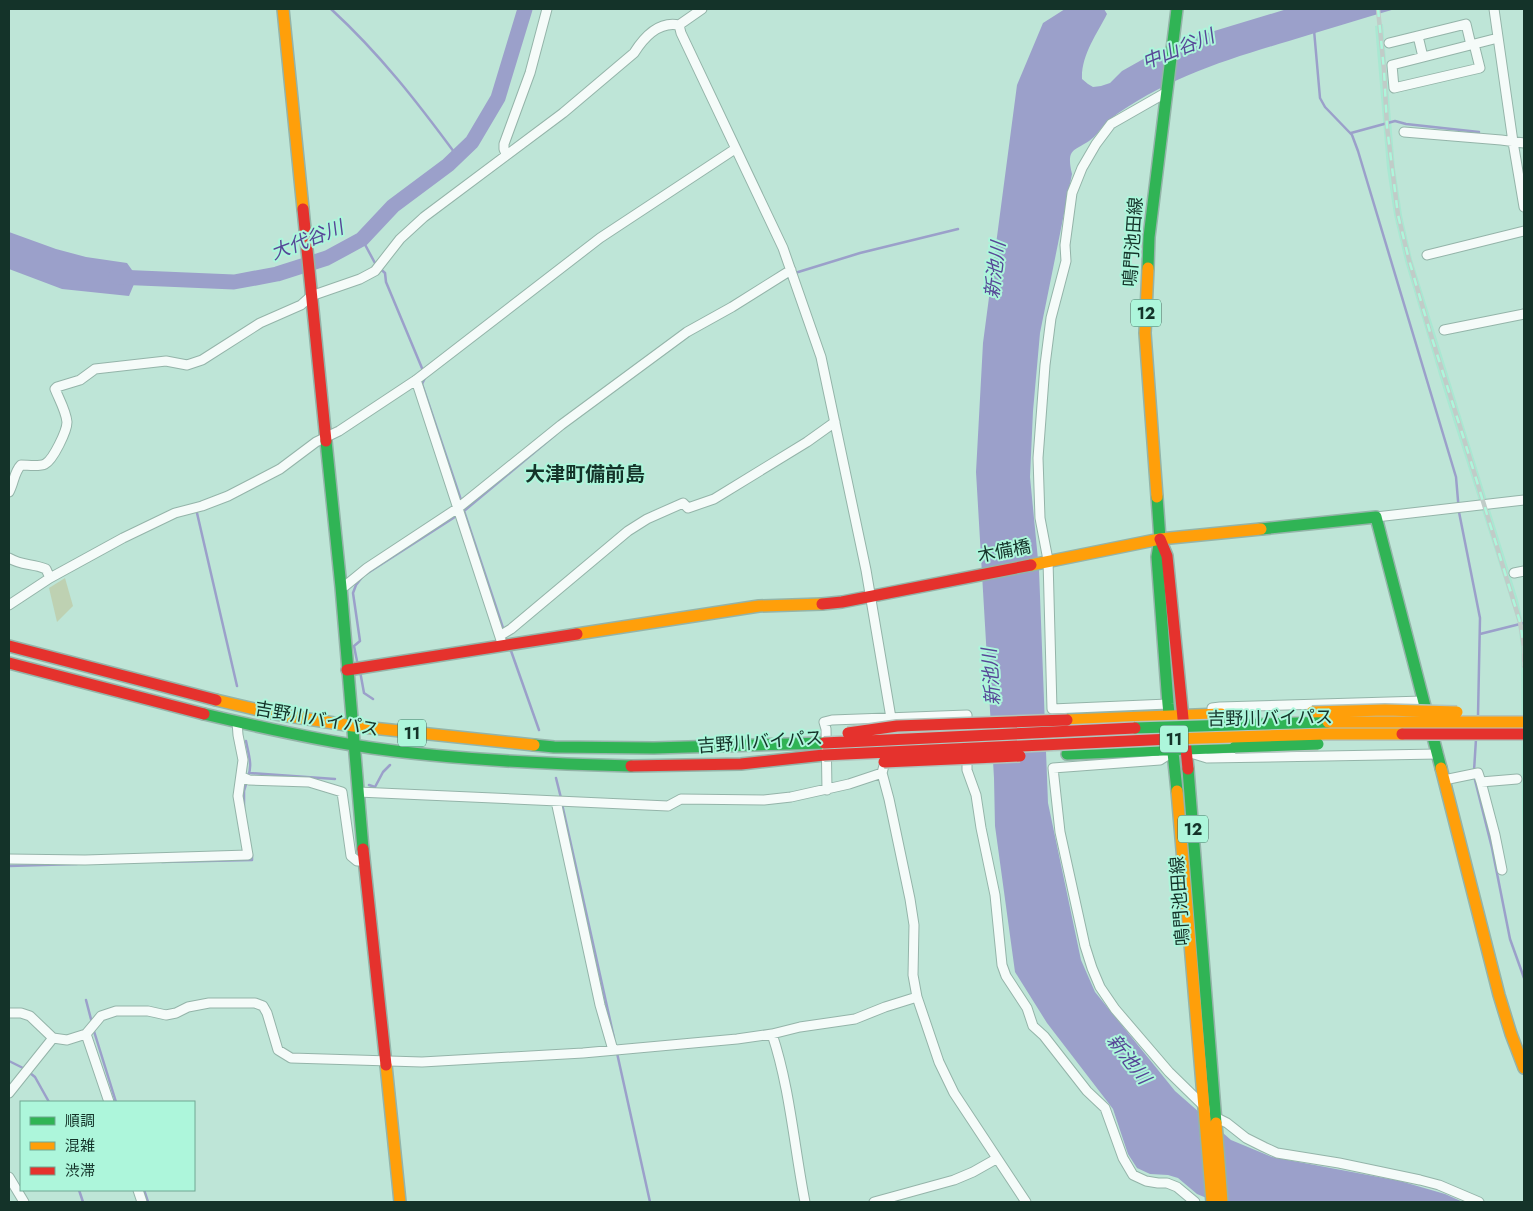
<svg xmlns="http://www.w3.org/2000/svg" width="1533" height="1211" font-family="Jost,'Noto Sans JP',sans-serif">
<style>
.built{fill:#a9e8d2}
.green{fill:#bed1b2}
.water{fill:#9ba0ca}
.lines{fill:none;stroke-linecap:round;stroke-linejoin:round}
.stream{stroke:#9ba0ca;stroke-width:2.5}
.river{stroke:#9ba0ca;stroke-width:15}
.street-casing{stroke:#94b4a9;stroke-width:11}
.fast-casing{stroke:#94b4a9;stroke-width:14}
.slow-casing{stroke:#94b4a9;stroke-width:14}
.jam-casing{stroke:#94b4a9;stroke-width:14}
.street{stroke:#f5fbf9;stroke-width:9}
.fast{stroke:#30b455;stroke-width:11}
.slow{stroke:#ff9f0a;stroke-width:11}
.jam{stroke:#e5322d;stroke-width:11}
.rail-casing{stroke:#c0ccc8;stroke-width:4.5}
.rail{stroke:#adf6db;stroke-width:2.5;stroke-dasharray:8;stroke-linecap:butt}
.fast-bridge-casing{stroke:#b1c5be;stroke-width:14;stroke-linecap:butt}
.slow-bridge-casing{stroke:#b1c5be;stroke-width:14;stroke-linecap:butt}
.jam-bridge-casing{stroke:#b1c5be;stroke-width:14;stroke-linecap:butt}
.fast-bridge{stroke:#30b455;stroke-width:11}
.slow-bridge{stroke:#ff9f0a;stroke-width:11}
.jam-bridge{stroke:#e5322d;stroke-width:11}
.labels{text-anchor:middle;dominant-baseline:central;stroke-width:4;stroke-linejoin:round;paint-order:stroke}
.shield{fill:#adf6db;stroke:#426e5e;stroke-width:1}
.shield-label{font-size:16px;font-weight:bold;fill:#143329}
.street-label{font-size:18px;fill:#143329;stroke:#adf6db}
.water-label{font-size:19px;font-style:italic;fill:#574797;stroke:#adf6db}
.quarter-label{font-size:20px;font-weight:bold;fill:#143329;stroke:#adf6db}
</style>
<rect width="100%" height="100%" fill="#bee5d7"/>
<!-- built -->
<path class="built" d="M1383,24L1395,168L1402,215L1412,259L1518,600L1523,622L1524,860L1522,810L1521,648L1518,623L1444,391L1405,261L1394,215L1387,168L1375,26Z"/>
<!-- green -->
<path class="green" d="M65,578L73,606L57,622L49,588Z"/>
<!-- water -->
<path class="water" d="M1065,9H1104L1107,14C1097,34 1081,55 1082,79L1088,84L1093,87L1101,86L1110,83L1122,71L1154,53L1191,38L1287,9H1395C1360,19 1325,30 1289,41C1225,60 1164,79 1109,120C1103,125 1099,132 1094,137C1077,152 1065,145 1072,174L1040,333L1033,411L1030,477L1039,570L1048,803L1081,960L1095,992L1175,1091L1231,1140L1272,1157L1400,1181L1445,1194L1463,1202H1216L1197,1194L1178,1178L1168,1175L1150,1174L1137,1168L1128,1154L1113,1109L1047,1023L1015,972L995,826L994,778L976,472L983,343L1017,85L1043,23Z
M9,232L56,249L86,257L127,263L137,277L129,296L62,289L9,269Z"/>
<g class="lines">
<!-- stream -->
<path class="stream" d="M331,9C380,54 418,103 457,156
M1314,30L1320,98L1325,107L1352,135L1358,151L1456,477L1459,512L1480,618L1478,716
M1351,133L1395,121L1406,124L1479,132
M362,239L376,265L385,273L386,282L424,373
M795,273L860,253L958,229
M425,378L422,384L462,503
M197,513L237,686
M504,631L464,511L555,435
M1480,634L1524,623
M510,648L539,730
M358,666L354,646L360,641L353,593L356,585L363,576L458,515
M360,671L364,693L373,699
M246,741C248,752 253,766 248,776
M1474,771L1476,739
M250,773L335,779
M1474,776L1492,848L1510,939L1524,978
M556,778L561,798
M369,785L375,787L383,772L390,765
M562,804L614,1038
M244,808V791L247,781
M162,862L252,860V855
M9,866L77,864
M86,1000L92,1023
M93,1028L116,1102
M617,1053L650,1202
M9,1061L25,1069
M30,1073L35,1077L49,1102
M79,1190L83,1202
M144,1190L148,1202"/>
<!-- river -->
<path class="river" d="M116,277L234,282L277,274L327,258L362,239L393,206L448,165L472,142L498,98L525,9"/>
<!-- street casing -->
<g class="street-casing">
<path id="street" d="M702,9L679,25L681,33L783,248L821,357L866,570L891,718V731
M1494,9L1513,142L1524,207
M1418,36L1423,57
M1389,43L1466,24L1471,45
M1474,44L1480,68L1394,88L1392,65L1498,38
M1167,92L1111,124L1096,144L1082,168L1072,193L1065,245L1066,261L1051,318L1045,365L1038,458L1040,518L1048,560L1052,709L1168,704
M1404,132L1501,140L1524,143
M506,154L504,149V144L530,73L547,9
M1427,255L1524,231
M1444,330L1524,314
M416,380L501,640
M9,492C14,483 14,472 21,465C28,465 39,467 45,464C53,460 67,431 67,422C66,411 59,399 55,389L57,387L80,380L95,369L166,361L187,365L202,360L260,323L301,305L311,296L360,279L375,271L400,239L424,217L563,113L634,53C644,37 659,21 679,25
M1376,517L1524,500
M9,558C22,566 32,563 46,569L50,578
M1514,573L1524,571
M341,587L345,586L367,568L458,508L561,425L687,332L732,307L791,270
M9,605L50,578L123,538L175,513L202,506L228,496L280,469L316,442L339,431L416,380L600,238L735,149
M501,635L511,629L628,531L647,519L683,503L688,508L714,499L807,442L835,422
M1212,708L1220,707L1423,701
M1171,753L1160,760L1053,768L1060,832L1085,946L1092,968L1100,987L1115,1009L1169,1072L1215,1117L1227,1123L1246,1138L1264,1147L1277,1153L1339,1163L1420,1180L1439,1185L1479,1202
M967,754V770L976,795L981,828L995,895L1002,965L1006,976L1027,1008L1033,1026L1044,1036L1087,1091L1105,1108L1123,1158L1133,1175L1146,1181L1158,1183H1167L1177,1187L1195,1202
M1194,754L1207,758L1438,754
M886,758L882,773L889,799L910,899L914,925L913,975L917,997L939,1062L954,1093L1026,1202
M242,777L249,780L309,782L342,792L351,856L357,861H364
M1444,780L1478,773L1481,782L1517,779
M1481,782L1495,835L1502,870
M827,790L826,729L824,722L832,720L967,715V726
M358,792L668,806L681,799L764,800L791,797L849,784L882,773
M556,801L600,1005L613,1050
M9,859L85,860L248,855L238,796L243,760L238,735L237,722
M9,1013H21L30,1016L53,1038L67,1040L86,1034L101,1016L116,1011H148L166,1015L176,1013L188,1007L209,1003H255L263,1006L267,1013L278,1050L291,1058L422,1062L583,1053L737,1039L772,1034L800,1027L855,1019L885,1007L917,997
M86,1034L109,1102
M772,1034C790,1088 794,1146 805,1202
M9,1093L53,1038
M9,1177L24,1202
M138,1190L142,1202
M874,1202L954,1180L973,1172L996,1159"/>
</g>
<!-- fast casing -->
<g class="fast-casing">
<path id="fast" d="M1148,268L1149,237L1177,9
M326,441L341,587L363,849
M1157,497L1160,539L1157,557L1168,704L1177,791
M1261,529L1376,517L1441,768
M204,714C259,727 316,740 372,748C457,760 545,764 631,766
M534,745L554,747L654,748L824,743
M1067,754L1235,747
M1188,769L1216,1123"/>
</g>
<!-- slow casing -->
<g class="slow-casing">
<path id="slow" d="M283,9L303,209
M1148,268L1145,333L1157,497
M1031,565L1160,539L1261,529
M577,634L759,606L822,604
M216,700L276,714L353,726L534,745
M1067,720L1221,714
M1441,768L1499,995L1511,1034L1524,1068
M1177,791L1212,1202
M386,1065L400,1202
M1216,1123L1222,1202"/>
</g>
<!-- jam casing -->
<g class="jam-casing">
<path id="jam" d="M303,209L326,441
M1160,539L1167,556L1188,769
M822,604L842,602L1031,565
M9,646L216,700
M9,663L204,714
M347,670L577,634
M631,766L741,764L824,755
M363,849L386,1065"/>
</g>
<!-- street -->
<use href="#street" class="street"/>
<!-- fast -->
<use href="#fast" class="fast"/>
<!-- slow -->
<use href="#slow" class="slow"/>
<!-- jam -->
<use href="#jam" class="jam"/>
<!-- rail casing -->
<g class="rail-casing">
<path id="rail" d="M1378,9L1384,70L1387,127L1398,215L1409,260L1430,332L1463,436L1520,622L1524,647V666"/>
</g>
<!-- rail -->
<use href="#rail" class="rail"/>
<!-- fast-bridge casing -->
<g class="fast-bridge-casing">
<path id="fast-bridge" d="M1135,728L1328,722
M1235,747L1318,744"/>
</g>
<!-- slow-bridge casing -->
<g class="slow-bridge-casing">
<path id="slow-bridge" d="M1312,712L1385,710L1457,712
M1328,722H1524
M1171,739L1325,734H1402"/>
</g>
<!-- jam-bridge casing -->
<g class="jam-bridge-casing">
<path id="jam-bridge" d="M848,733L897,726L1067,720
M1402,734H1524
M824,743L1135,728
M824,755L1171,739
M884,762L1020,756"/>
</g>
<!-- fast-bridge -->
<use href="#fast-bridge" class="fast-bridge"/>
<!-- slow-bridge -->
<use href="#slow-bridge" class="slow-bridge"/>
<!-- jam-bridge -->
<use href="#jam-bridge" class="jam-bridge"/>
</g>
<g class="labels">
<!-- shield labels -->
<g class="shield">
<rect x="1131" y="299.5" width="30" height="27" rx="4"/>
<rect x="398" y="719.5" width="28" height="27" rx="4"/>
<rect x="1160" y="725.5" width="28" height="27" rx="4"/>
<rect x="1178" y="815.5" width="30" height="27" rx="4"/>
</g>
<g class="shield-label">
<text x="1146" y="313">12</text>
<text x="412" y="733">11</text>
<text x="1174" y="739">11</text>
<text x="1193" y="829">12</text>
</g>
<!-- street labels -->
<g class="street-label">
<text transform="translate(1133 242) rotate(-86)">鳴門池田線</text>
<text transform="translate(1004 551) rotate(-11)">木備橋</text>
<text transform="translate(1270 718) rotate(-1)">吉野川バイパス</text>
<text transform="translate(317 719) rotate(10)">吉野川バイパス</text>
<text transform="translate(760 742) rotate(-4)">吉野川バイパス</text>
<text transform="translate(1180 901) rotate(-94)">鳴門池田線</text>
</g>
<!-- water labels -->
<g class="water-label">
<text transform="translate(1178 49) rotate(-22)">中山谷川</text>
<text transform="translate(307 240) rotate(-21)">大代谷川</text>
<text transform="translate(995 270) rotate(-83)">新池川</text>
<text transform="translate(991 677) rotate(-94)">新池川</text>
<text transform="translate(1129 1059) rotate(52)">新池川</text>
</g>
<!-- quarter labels -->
<g class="quarter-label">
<text x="585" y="474">大津町備前島</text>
</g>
</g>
<!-- border -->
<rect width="1533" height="1211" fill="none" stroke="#143329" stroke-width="20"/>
<!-- legend -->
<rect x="20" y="1101" width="175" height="90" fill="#adf6db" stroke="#70a894"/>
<rect x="30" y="1117" width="25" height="8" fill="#30b455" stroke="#70a894"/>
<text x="65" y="1126" font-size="15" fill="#143329">順調</text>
<rect x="30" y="1142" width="25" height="8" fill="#ff9f0a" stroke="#70a894"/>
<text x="65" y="1151" font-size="15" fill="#143329">混雑</text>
<rect x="30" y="1167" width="25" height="8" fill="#e5322d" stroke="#70a894"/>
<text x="65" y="1176" font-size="15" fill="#143329">渋滞</text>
</svg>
